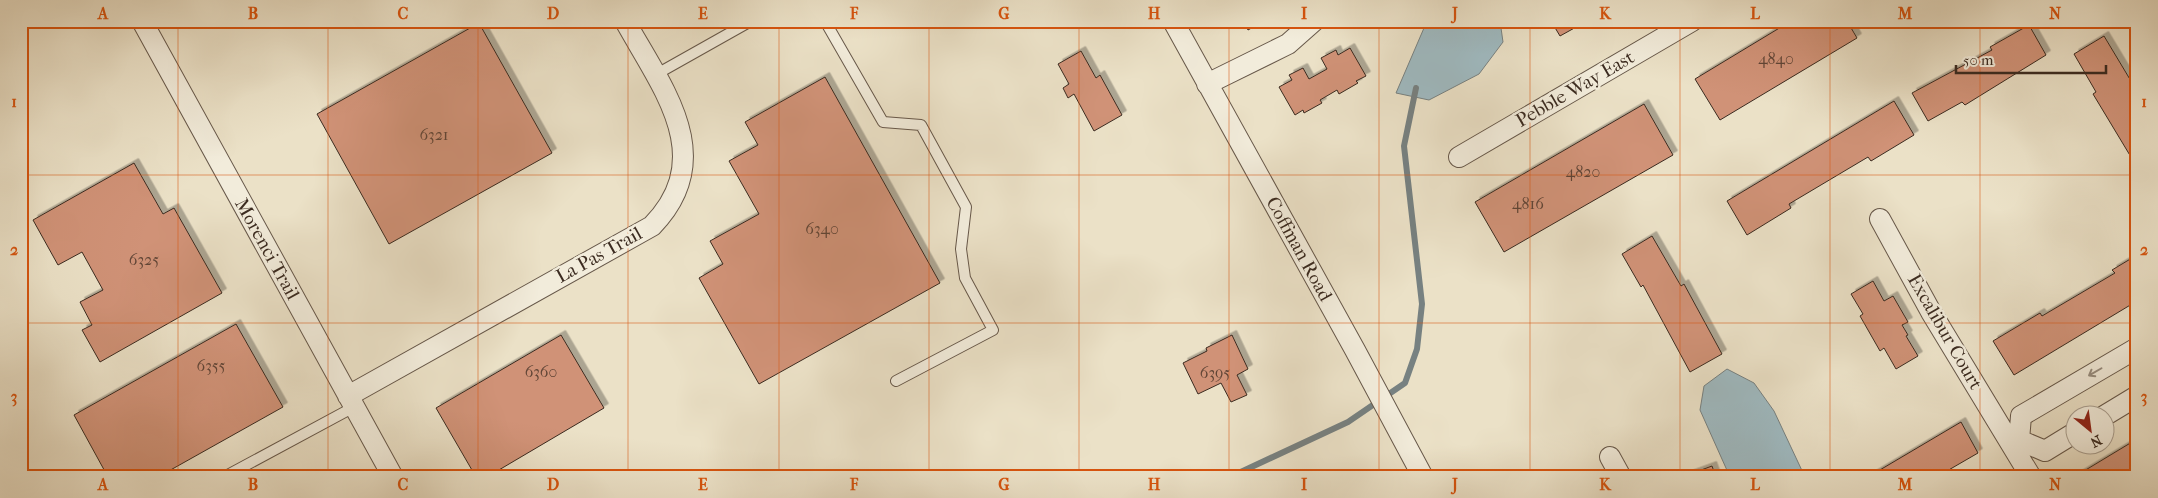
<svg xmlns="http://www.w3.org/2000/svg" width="2158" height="498" font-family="'IM FELL French Canon',serif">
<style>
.water{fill:#9fbac1;stroke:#778181}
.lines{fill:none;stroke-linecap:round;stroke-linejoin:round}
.stream{stroke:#778181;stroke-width:6}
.building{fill:#d09277;stroke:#3b2b20;filter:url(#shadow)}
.service-casing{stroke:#67584a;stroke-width:12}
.minor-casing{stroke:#67584a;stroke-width:22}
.service{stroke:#f2ecdb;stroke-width:10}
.minor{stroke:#f2ecdb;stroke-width:20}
.oneway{stroke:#968c7e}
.grid{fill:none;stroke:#d7540e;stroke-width:1;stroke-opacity:0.55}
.labels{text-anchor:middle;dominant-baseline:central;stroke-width:5;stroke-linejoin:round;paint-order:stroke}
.number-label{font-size:16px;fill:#604536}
.street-label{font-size:19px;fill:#3b2b20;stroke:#f2ecdb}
.neatline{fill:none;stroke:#d7540e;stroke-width:2}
.grid-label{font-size:16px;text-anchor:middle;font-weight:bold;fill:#d7540e}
</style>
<defs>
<filter id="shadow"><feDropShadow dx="4.5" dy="-4.5" stdDeviation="0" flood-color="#0004"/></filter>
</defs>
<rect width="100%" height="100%" fill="#ebe1c7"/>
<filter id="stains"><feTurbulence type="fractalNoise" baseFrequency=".004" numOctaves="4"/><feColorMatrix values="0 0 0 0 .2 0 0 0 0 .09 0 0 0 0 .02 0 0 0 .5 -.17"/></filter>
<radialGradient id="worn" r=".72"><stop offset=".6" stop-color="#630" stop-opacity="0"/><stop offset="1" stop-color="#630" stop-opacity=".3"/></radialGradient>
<!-- water -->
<path class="water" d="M1427,21H1500L1503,42L1479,74L1429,100L1396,93Z
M1727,369L1754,383L1774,411L1805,477H1730L1700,410L1704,386Z"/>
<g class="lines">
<!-- stream -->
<path class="stream" d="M1230,477L1348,422L1405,383L1417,349L1422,304L1404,146L1416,88"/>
</g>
<!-- building -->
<path class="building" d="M1244,21H1264L1248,30Z
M1551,21H1587L1560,36Z
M1791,21H1847L1857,38L1720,120L1695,79Z
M479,23L552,153L389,244L317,114Z
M2029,25L2046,55L1965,105L1962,102L1928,121L1912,93L1992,50L1990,47Z
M2104,36L2137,91V167L2093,94L2096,92L2074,54Z
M1350,48L1366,76L1356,81L1358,83L1339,94L1337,90L1320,100L1322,103L1304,113L1303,110L1295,115L1279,87L1292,80L1289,75L1303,68L1309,79L1327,69L1321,58L1336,50L1338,55Z
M1081,51L1096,78L1100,75L1122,115L1094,131L1074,94L1068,98L1063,88L1069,84L1058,64Z
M825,77L940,283L759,384L699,278L723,264L710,241L759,214L729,161L758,145L745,122Z
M1894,101L1914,135L1871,161L1868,157L1789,204L1791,208L1747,235L1727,201Z
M1644,104L1673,155L1504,252L1475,202Z
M134,163L163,214L174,208L222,293L100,362L82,330L92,325L80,302L103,290L82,252L58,265L33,220Z
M1652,236L1681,286L1684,284L1722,354L1690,372L1643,285L1641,287L1622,254Z
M2137,255V301L2014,375L1993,341L2040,313L2042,316L2115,273L2112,270Z
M1873,281L1884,301L1893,296L1908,322L1902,325L1908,335L1906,336L1918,356L1896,369L1884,348L1880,351L1860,316L1863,314L1851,294Z
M236,324L283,407L158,477H108L74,415Z
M561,335L604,408L487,477H476L436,408Z
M1232,335L1248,369L1237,375L1247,395L1231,402L1221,383L1198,394L1183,363L1207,351L1206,348Z
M1961,422L1978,453L1940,475L1938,472L1931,477H1868Z
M2137,439V477H2074Z
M1712,466L1716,477H1682Z"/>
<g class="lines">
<!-- service casing -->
<g class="service-casing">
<path id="service" d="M825,21L883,122L921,125L966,207L961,249L965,278L993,330L896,381
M655,75L751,21
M224,477L354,407"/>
</g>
<!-- minor casing -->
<g class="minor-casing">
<path id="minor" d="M142,21L393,477
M1173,21L1355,350L1423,477
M1207,84L1288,44L1314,21
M1459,157L1692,21
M1880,219L1931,312L2031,477
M348,396L652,226C719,157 662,88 625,21
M2104,416L2137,396
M2019,440L2021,416L2137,348
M2019,440L2045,451L2076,432
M1610,457L1621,477"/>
</g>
<!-- service -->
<use href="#service" class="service"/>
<!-- minor -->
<use href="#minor" class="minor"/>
</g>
<!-- one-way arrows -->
<defs><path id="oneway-shaft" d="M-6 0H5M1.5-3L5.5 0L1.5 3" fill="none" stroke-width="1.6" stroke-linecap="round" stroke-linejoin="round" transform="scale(1.25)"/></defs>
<use class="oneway" href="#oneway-shaft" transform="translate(2095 372) rotate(150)"/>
<!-- grid -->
<path class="grid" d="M178,21V477M328,21V477M478,21V477M628,21V477M779,21V477M929,21V477M1079,21V477M1229,21V477M1379,21V477M1530,21V477M1680,21V477M1830,21V477M1980,21V477M21,175H2137M21,323H2137"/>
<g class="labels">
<!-- number labels -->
<g class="number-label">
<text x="1776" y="58">4840</text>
<text x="434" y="134">6321</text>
<text x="1583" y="171">4820</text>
<text x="1528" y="203">4816</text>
<text x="822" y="228">6340</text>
<text x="144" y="259">6325</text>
<text x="211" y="365">6355</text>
<text x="541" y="371">6360</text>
<text x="1215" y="372">6395</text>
</g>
<!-- street labels -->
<g class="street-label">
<text transform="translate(1575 89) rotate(-30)">Pebble Way East</text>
<text transform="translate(267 249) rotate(61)">Morenci Trail</text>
<text transform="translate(1299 249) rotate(61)">Coffman Road</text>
<text transform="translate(599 255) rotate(-29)">La Pas Trail</text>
<text transform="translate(1945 332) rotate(60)">Excalibur Court</text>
</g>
</g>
<!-- margin -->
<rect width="2158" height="498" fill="none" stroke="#ebe1c7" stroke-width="55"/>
<!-- north arrow -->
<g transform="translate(2090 430) rotate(151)"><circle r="24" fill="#f2ecdb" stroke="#a99f90"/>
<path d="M0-4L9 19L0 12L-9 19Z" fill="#8f2418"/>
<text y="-8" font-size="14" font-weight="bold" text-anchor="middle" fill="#3b2b20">N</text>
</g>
<!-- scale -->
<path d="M1956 65v8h150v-8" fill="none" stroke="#3b2b20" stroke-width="2.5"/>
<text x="1963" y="65" font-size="15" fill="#3b2b20" stroke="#f2ecdb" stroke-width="4" paint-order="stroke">50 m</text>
<rect x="28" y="28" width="2102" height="442" class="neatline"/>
<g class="grid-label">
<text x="103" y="19">A</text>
<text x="253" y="19">B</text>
<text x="403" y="19">C</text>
<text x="553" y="19">D</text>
<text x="703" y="19">E</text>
<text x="854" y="19">F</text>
<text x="1004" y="19">G</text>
<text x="1154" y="19">H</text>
<text x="1304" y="19">I</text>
<text x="1455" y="19">J</text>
<text x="1605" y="19">K</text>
<text x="1755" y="19">L</text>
<text x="1905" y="19">M</text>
<text x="2055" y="19">N</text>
<text x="14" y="107">1</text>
<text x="2144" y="107">1</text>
<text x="14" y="255">2</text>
<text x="2144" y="255">2</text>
<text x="14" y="402">3</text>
<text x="2144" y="402">3</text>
<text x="103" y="490">A</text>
<text x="253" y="490">B</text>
<text x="403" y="490">C</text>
<text x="553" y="490">D</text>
<text x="703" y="490">E</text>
<text x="854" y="490">F</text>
<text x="1004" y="490">G</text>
<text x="1154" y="490">H</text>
<text x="1304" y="490">I</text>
<text x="1455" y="490">J</text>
<text x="1605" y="490">K</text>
<text x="1755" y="490">L</text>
<text x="1905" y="490">M</text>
<text x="2055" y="490">N</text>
</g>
<rect width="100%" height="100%" filter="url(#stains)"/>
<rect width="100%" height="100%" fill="url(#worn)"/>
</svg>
